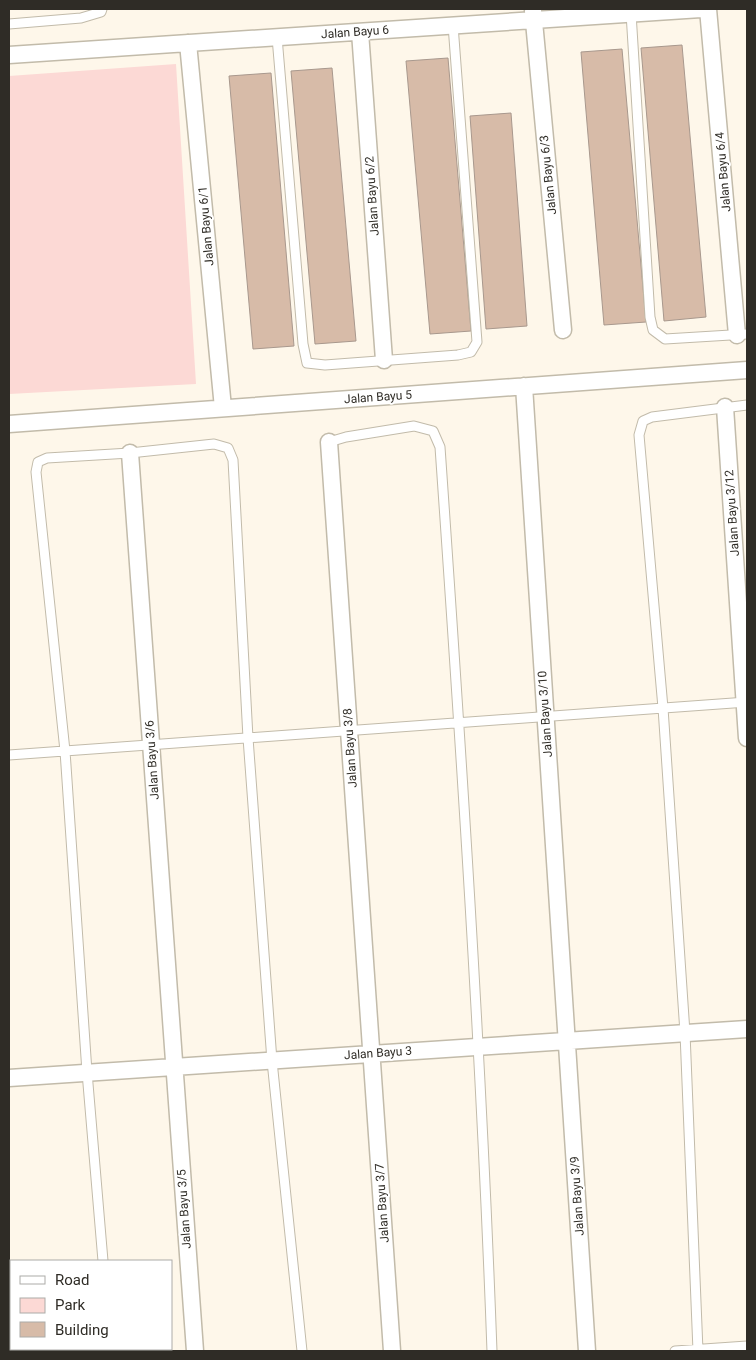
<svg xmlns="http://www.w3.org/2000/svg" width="756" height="1360" font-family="Roboto,sans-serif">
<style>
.green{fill:#fcd9d5}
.building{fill:#d7bba8;stroke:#a8988d}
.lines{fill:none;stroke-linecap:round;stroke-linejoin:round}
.lane-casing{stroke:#c2bbaa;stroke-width:11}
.street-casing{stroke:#c2bbaa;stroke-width:19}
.lane{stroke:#fff;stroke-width:9}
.street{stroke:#fff;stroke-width:16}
.labels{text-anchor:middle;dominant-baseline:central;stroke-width:4;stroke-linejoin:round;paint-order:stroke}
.street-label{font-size:12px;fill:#2f2c26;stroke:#fff}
</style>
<rect width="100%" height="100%" fill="#fef7ea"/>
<!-- green -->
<path class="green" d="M176,64L196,384L9,394V76Z"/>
<!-- building -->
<path class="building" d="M682,45L706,317L664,321L641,48Z
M622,49L646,322L604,325L581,52Z
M448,58L471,331L430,334L406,61Z
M332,68L356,341L315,344L291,71Z
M271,73L294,346L253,349L229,76Z
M511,113L527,326L486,329L470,116Z"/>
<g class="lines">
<!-- lane casing -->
<g class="lane-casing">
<path id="lane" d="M631,13L650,317L653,330L665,339L747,334
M9,24L81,18L101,12L102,9
M277,37L303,344L307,363L325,365L458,355L471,352L477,342L453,25
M329,442L346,437L414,426L433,431L440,447C461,748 481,1050 492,1351
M9,755L747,702
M103,1261L87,1072L65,751L36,472L38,462L47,458L130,453L214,444L228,448L233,460L248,738L272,1061L302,1351
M110,1349V1351
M675,1351L747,1346
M698,1351L685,1033L663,708L639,435L643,421L652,417L747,405"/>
</g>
<!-- street casing -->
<g class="street-casing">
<path id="street" d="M708,9L737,335
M533,11L563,330
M360,32L384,360
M188,43L223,408
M9,55L701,9
M524,386L587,1351
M725,407L747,738
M9,424L747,370
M329,442L392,1351
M130,453L195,1351
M9,1078L747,1029"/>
</g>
<!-- lane -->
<use href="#lane" class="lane"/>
<!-- street -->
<use href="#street" class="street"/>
</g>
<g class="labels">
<!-- street labels -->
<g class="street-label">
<text transform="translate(355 32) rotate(-4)">Jalan Bayu 6</text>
<text transform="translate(723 172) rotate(-95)">Jalan Bayu 6/4</text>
<text transform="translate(548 175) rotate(-96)">Jalan Bayu 6/3</text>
<text transform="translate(372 196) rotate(-94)">Jalan Bayu 6/2</text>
<text transform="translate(206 226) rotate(-95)">Jalan Bayu 6/1</text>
<text transform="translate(378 397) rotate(-4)">Jalan Bayu 5</text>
<text transform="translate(732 513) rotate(-94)">Jalan Bayu 3/12</text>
<text transform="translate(545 714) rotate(-94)">Jalan Bayu 3/10</text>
<text transform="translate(350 748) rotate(-94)">Jalan Bayu 3/8</text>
<text transform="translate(152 760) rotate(-94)">Jalan Bayu 3/6</text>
<text transform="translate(378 1053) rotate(-4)">Jalan Bayu 3</text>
<text transform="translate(577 1196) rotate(-94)">Jalan Bayu 3/9</text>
<text transform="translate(382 1203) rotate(-94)">Jalan Bayu 3/7</text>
<text transform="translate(184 1209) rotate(-94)">Jalan Bayu 3/5</text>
</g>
</g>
<!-- border -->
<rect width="756" height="1360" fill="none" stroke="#2f2c26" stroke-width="20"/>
<!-- legend -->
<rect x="10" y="1260" width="162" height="90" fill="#ffffff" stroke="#acaba8"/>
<rect x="20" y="1276" width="25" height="8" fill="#ffffff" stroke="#acaba8"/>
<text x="55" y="1285" font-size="15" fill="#2f2c26">Road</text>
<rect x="20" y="1298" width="25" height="15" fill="#fcd9d5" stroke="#acaba8"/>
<text x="55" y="1310" font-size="15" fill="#2f2c26">Park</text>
<rect x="20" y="1322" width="25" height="15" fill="#d7bba8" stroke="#acaba8"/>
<text x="55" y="1335" font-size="15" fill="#2f2c26">Building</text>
</svg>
